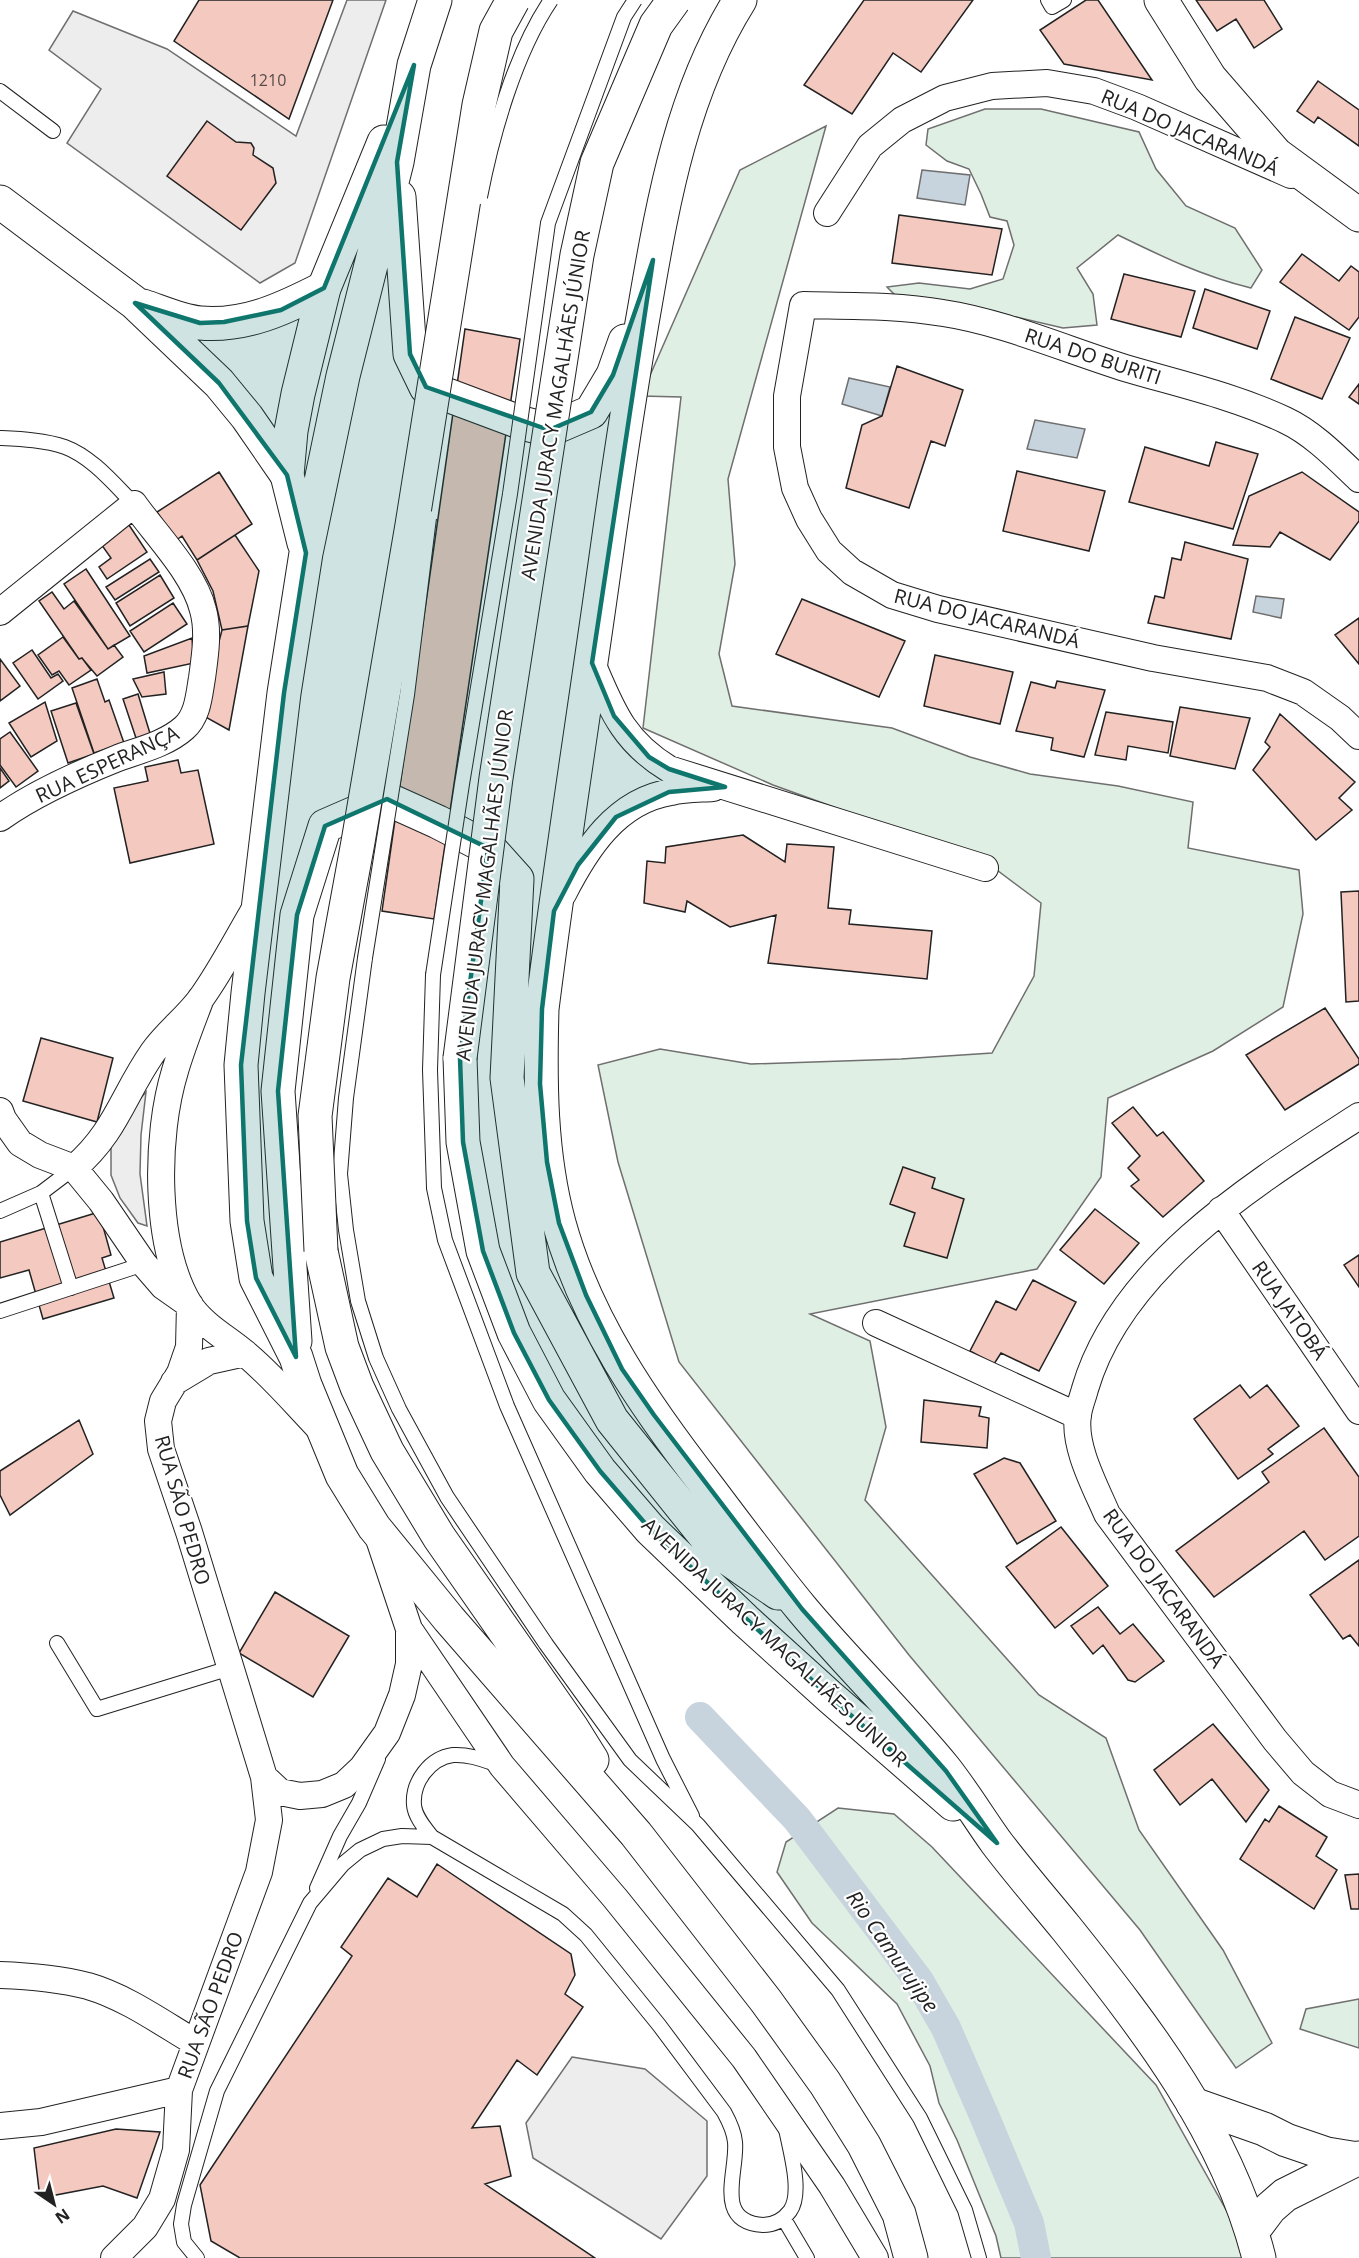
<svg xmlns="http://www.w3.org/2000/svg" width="1359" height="2258" font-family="'Open Sans',sans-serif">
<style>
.green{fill:#e0efe3;stroke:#6f6f6f;stroke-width:1.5}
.parking{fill:#ededed;stroke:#6f6f6f;stroke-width:1.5}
.water{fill:#c7d3dd;stroke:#6f6f6f;stroke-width:1.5}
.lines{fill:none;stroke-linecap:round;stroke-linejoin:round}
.canal{stroke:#c7d3dd;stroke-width:30}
.building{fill:#f3c9c0;stroke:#222;stroke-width:1.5}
.lane-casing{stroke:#222;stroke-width:16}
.street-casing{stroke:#222;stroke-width:28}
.secondary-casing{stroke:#222;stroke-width:35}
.primary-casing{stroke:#222;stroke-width:35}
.lane{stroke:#fff;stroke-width:14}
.street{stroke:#fff;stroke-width:26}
.secondary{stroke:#fff;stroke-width:33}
.primary{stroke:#fff;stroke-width:33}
.lane-bridge-casing{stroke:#222;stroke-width:16;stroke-linecap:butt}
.primary-bridge-casing{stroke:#222;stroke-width:35;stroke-linecap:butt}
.lane-bridge{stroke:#fff;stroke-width:14}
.primary-bridge{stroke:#fff;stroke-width:33}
.marked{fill:#0f766e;fill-opacity:0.2;stroke:#0f766e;stroke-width:4.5;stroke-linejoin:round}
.labels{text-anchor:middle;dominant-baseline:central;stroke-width:4.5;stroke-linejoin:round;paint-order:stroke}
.number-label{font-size:16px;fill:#564c4a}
.street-label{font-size:20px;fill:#222;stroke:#fff}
.water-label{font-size:21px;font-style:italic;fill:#222;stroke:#fff}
</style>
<rect width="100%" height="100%" fill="#fff"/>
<!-- green -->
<path class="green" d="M985,109H1041L1139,132L1156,169L1186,206L1235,228L1262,270L1251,288C1202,276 1163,257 1118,235L1077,268L1093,294L1097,325L1063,328L1016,317L978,316L902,302L887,287L919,283L970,289L1003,279L1014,245L1007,221L990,217L981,194L969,169L947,161L926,145L928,129Z
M826,126L728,479L735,564L719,654L732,706L892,728L970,757L1030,774L1118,786L1193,802L1188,848L1299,870L1303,914L1283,1007L1213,1051L1108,1098L1101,1177L1037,1269L810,1314L870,1341L886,1427L865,1500L1039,1695L1106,1738L1139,1830L1223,1950L1272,2043L1236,2068L1140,1930L909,1655L679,1362L618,1162L598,1065L660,1049L751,1064L901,1059L992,1053L1034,976L1041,903L986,862L773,785L643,728L681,397L641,396L740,170Z
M838,1808L894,1814L932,1847L1156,2085L1248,2249L1250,2258H1001L996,2236L957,2140L939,2103L930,2066L897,2004L812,1923L777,1872L786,1842Z
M1359,1999V2048L1300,2029L1306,2009Z"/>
<!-- parking -->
<path class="parking" d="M347,0H386L295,263L260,283L67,143L101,89L49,50L73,11L167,49L296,136Z
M146,1092L141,1135L140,1174L147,1226L138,1223L120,1198L111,1175V1146L124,1117Z
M572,2057L645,2069L707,2121V2176L661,2239L533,2158L526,2123Z"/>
<!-- water -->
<path class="water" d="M922,170L970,175L965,205L917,198Z
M849,378L890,387L882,416L842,404Z
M1035,420L1085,429L1077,458L1027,449Z
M1256,596L1284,599L1281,618L1253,612Z"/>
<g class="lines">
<!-- canal -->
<path class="canal" d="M700,1717L797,1819L919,1981L946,2028L983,2113L1029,2223L1036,2258"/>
</g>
<!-- building -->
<path class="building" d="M199,0H333L289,119L174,41Z
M864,0H973L921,72L893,53L852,114L804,85Z
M1086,0H1098L1152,80L1064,64L1040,30Z
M1196,0H1264L1282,29L1254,48L1236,19L1217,31Z
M1318,81L1359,110V146L1318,117L1314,123L1297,111Z
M207,121L236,142L251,143L254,148L253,155L273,168L276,183L241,230L167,176Z
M899,215L1002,229L992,275L892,263Z
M1302,254L1339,281L1351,266L1359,272V317L1349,330L1280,282Z
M1124,274L1195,291L1181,337L1111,319Z
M1205,289L1270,311L1257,349L1193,328Z
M1295,317L1350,338L1322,399L1271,379Z
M465,329L520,339L434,919L382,911Z
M897,366L963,390L945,446L931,441L909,508L846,488L862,425L882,416Z
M1359,384V404L1349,397Z
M1216,442L1258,454L1233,529L1129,502L1145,447L1209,466Z
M1017,471L1105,491L1089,551L1003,531Z
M219,472L252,524L197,560L182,536L175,541L157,512Z
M1302,472L1359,512V521L1330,560L1280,532L1270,547L1233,545L1249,496Z
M129,525L147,552L107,579L99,567L111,558L101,544Z
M235,535L259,571L248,626L222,630L213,591L197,560Z
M1185,542L1248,559L1231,639L1148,623L1155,596L1164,598L1172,558L1181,560Z
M150,559L159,572L115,600L106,587Z
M86,569L130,636L108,649L64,584Z
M160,575L174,598L130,626L116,603Z
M52,592L64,609L74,601L108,649L114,645L123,657L97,676L82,658L79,659L39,601Z
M802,599L905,641L879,697L776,654Z
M173,603L187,624L144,652L130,631Z
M1359,618V664L1335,635Z
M248,626L229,730L200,714L222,630Z
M63,637L79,659L82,658L91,670L69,685L59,671L52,675L38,655Z
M192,638L194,663L147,673L144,656Z
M32,650L51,678L58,674L63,681L38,699L13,663Z
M935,655L1013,672L1000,724L924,706Z
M0,659L20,686L0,701Z
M164,672L166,694L142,697L133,679Z
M97,679L105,702L109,700L124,743L94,753L72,688Z
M1057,681L1105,690L1084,757L1051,750L1053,738L1016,731L1031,682L1055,688Z
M138,694L152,740L138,744L123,699Z
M45,702L57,741L31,757L9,723Z
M76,703L94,754L68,763L51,711Z
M1180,707L1250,718L1235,769L1170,756Z
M1106,712L1173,722L1168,753L1128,746L1126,760L1095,755Z
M1280,714L1355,782L1339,798L1352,810L1316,840L1253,770L1270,747L1265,742Z
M10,732L38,771L16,787L0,765V739Z
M178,760L181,773L198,770L214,844L130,863L114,788L148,781L145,767Z
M0,768L9,781L0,788Z
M743,835L785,862L787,844L834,847L828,908L851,910L849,924L932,931L927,979L768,963L776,915L730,927L687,901L685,912L644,903L647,861L665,863L666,847Z
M1359,891V1001L1346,1002L1341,892Z
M1325,1008L1359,1059V1064L1285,1110L1246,1055Z
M41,1038L113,1058L97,1122L23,1101Z
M1133,1107L1157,1136L1163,1132L1204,1181L1163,1217L1131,1186L1139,1180L1128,1168L1140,1156L1112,1123Z
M903,1167L935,1178L932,1188L964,1199L947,1258L904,1246L915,1213L890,1204Z
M1095,1209L1139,1243L1104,1284L1060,1250Z
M99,1212L111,1255L102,1258L114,1298L43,1319L29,1270L0,1278V1242Z
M1359,1255V1287L1344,1265Z
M1033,1280L1076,1302L1039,1371L1001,1353L994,1364L970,1351L996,1301L1016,1310Z
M1240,1385L1250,1398L1267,1385L1299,1426L1268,1449L1273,1454L1238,1479L1194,1419Z
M924,1400L981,1407L979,1416L989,1418L987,1448L921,1442Z
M79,1420L93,1454L10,1515L0,1495V1471Z
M1324,1428L1359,1477V1536L1325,1560L1304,1531L1214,1597L1176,1551L1269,1482L1262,1472Z
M1004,1458L1020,1463L1056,1521L1017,1544L974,1474Z
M1061,1527L1108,1586L1055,1628L1006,1567Z
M1359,1560V1646L1350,1635L1343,1639L1310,1595Z
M275,1592L349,1636L313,1697L239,1653Z
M1098,1607L1120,1634L1133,1624L1164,1661L1135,1682L1128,1680L1103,1645L1093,1654L1071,1626Z
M1213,1724L1269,1790L1246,1822L1212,1779L1180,1805L1154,1770Z
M1279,1806L1327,1837L1316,1856L1337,1870L1314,1909L1240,1859L1265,1819L1269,1822Z
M437,1864L571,1954L575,1975L565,1994L583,2007L537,2075L517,2060L472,2128L500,2126L511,2176L485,2184L595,2258H240L211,2241L200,2185L352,1956L341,1947L388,1878L417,1897Z
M1359,1874V1909H1351L1345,1875Z
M116,2129L160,2132L137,2198L103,2186L40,2198L34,2148Z"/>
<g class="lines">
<!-- lane casing -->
<g class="lane-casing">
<path id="lane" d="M1048,0L1052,7L1064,0
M0,91L53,131
M0,438C21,439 45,440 65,447C92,457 114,484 134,504
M365,958L346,1098L340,1174L346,1230L358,1301L376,1358L399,1409L447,1497L546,1644L630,1760L698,1825L838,1990L920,2118L965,2210L979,2258
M433,975L430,1070L434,1188L445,1240L507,1406L663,1759L692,1816
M41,1193L71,1288
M0,1211L41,1193L74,1168
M0,1311L144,1264
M57,1643L97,1709L230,1668
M499,1765C484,1760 469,1754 453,1755C430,1758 412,1782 414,1805C415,1817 425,1828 432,1837L563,1914L586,1935L659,2025L724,2112C729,2121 734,2131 735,2142C738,2171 713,2222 763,2225C775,2225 783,2220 790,2211C803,2193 790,2150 786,2129
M317,1888L340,1836L359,1803L378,1759
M784,2219L807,2258
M197,2258L184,2242L181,2224L184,2205L217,2091L310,1903L343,1864L360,1850L383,1839L402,1836L432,1837"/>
</g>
<!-- street casing -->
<g class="street-casing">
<path id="street" d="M827,213L870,146L902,120L945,98L992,86L1047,83L1094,91L1137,107L1291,175
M1359,479C1337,458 1313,433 1285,420C1234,396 1179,384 1125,368C1067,350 1003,322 943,313C897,305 849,306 803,305L787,396V447L795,488L809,519L829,551L852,572L892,595L938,609L1153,658L1267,678L1303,692L1340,718L1359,736
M0,612L134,504C156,535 194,573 203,610C209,631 205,656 202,678C199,695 198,716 184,728C166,744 140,750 118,758C78,774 35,793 0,818
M592,663C612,710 623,741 669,769L985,868
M563,894C586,849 616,801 671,792C684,789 699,789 713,788
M201,998C192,1022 182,1047 175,1071C155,1136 154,1245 189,1304C203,1326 229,1339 247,1355C273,1377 295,1403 318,1427
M0,1111L3,1119L20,1143L40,1155L74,1168L101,1201L144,1264L163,1286L190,1305L189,1347L180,1373L163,1401L158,1421L161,1449L189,1532L264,1777L269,1820L259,1872L179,2090L176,2150L162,2199L145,2227L114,2258
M1359,1116C1257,1182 1121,1265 1085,1389C1083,1397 1079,1406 1078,1415C1073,1446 1095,1486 1107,1514L1275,1740L1303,1773L1330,1794L1359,1805
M74,1168C116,1132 123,1095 153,1052C167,1032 188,1017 202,997C222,969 238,937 256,907
M1221,1210L1359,1411
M876,1323L1078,1416
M174,1382L209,1361L245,1353
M380,1542L409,1629L502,1766L615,1898L744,2058L832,2186L875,2258
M264,1777L280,1792L300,1796L322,1794L344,1785L362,1768L387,1733L402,1695L409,1664V1629
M0,1975C29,1976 60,1979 88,1986C126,1997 162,2023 196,2043
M0,2126L41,2122L179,2090"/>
</g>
<!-- secondary casing -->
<g class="secondary-casing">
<path id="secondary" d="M1161,0L1210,78L1276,154L1359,215
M0,202L135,303L219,383L247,417L287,475
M143,306C161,312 181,321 200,323C246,327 285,308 324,288
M1193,2104L1264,2129L1286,2140L1327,2154L1357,2159
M1252,2232L1270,2208L1285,2195L1359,2158"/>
</g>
<!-- primary casing -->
<g class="primary-casing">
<path id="primary" d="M435,0L414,65L397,162L343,376L306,553L284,693L248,993L241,1065L247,1221L256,1278L296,1357L305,1385L342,1475L374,1527L449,1619L636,1834L766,2001L825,2083L864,2145L899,2214L911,2258
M740,0C683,91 664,196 646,300C631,385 618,471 606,557C585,708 561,858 542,1009C540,1081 540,1153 559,1223C586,1321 645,1406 707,1486C738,1527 769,1569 802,1609C848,1664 900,1714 945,1769C963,1792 979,1818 996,1842C1018,1871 1043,1900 1066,1928C1146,2028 1227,2132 1259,2258
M399,197L410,354L426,387L522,423L549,430L591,412L613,375L625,341
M304,543L287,475L291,431L298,394L324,288L384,142
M460,1058L463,1142L483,1251L514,1333L549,1400L600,1471L650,1529L745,1620L830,1697L953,1804
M321,1251L342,1347L357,1387L387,1451L439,1537L572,1728L592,1760
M295,1341L278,1091L297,915L325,826L387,799L438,822L490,849L517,879L507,1078L533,1273L612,1420L717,1551L778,1593"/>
</g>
<!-- lane -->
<use href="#lane" class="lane"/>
<!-- street -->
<use href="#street" class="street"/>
<!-- secondary -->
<use href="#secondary" class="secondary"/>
<!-- primary -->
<use href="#primary" class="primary"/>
<!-- lane-bridge casing -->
<g class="lane-bridge-casing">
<path id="lane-bridge" d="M480,197C492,135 515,53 551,0
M365,958L407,695L429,518
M433,975L462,784L510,494L548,223L624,17L635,0"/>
</g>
<!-- primary-bridge casing -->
<g class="primary-bridge-casing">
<path id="primary-bridge" d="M460,1058L496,778L577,255L597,163L656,25L674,0
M321,1251L315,1116L333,978L358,842L412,525L479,105L496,31L513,0"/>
</g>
<!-- lane-bridge -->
<use href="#lane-bridge" class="lane-bridge"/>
<!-- primary-bridge -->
<use href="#primary-bridge" class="primary-bridge"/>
</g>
<!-- marked area -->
<path class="marked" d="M414,65L397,162L410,354L426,387L549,430L591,412L613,375L653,260L592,663L614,716L649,757L669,769L725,787L669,792L616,817L578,865L554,911L542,1009L540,1084L547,1162L559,1223L586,1295L622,1369L654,1415L802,1609L946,1771L997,1843L830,1697L650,1529L600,1471L549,1400L514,1333L483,1251L463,1142L460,1058L488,848L387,799L325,826L297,915L278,1091L296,1357L256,1278L247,1221L241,1065L284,693L306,553L287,475L219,383L135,303L200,323L224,322L281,310L324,288Z"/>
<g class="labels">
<!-- number labels -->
<g class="number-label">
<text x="268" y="80">1210</text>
</g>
<!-- street labels -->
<g class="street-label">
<text transform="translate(1190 132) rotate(23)">RUA DO JACARANDÁ</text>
<text transform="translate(1093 356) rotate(18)">RUA DO BURITI</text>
<text transform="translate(555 405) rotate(-81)">AVENIDA JURACY MAGALHÃES JÚNIOR</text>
<text transform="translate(987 618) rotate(14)">RUA DO JACARANDÁ</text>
<text transform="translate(107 764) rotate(-25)">RUA ESPERANÇA</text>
<text transform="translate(484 885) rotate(-83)">AVENIDA JURACY MAGALHÃES JÚNIOR</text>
<text transform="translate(1290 1310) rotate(55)">RUA JATOBÁ</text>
<text transform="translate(183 1510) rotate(74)">RUA SÃO PEDRO</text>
<text transform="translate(1164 1588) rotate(54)">RUA DO JACARANDÁ</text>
<text transform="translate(775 1642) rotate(43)">AVENIDA JURACY MAGALHÃES JÚNIOR</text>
<text transform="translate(210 2005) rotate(-70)">RUA SÃO PEDRO</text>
</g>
<!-- water labels -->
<g class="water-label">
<text transform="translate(893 1951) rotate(55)">Rio Camurujipe</text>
</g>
</g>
<!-- north arrow -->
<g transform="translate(54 2204) rotate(145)" stroke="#ffffff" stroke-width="4.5" paint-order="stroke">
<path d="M0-4.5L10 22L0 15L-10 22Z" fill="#222222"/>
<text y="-9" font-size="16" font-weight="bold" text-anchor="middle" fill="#222222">N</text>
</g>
</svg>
